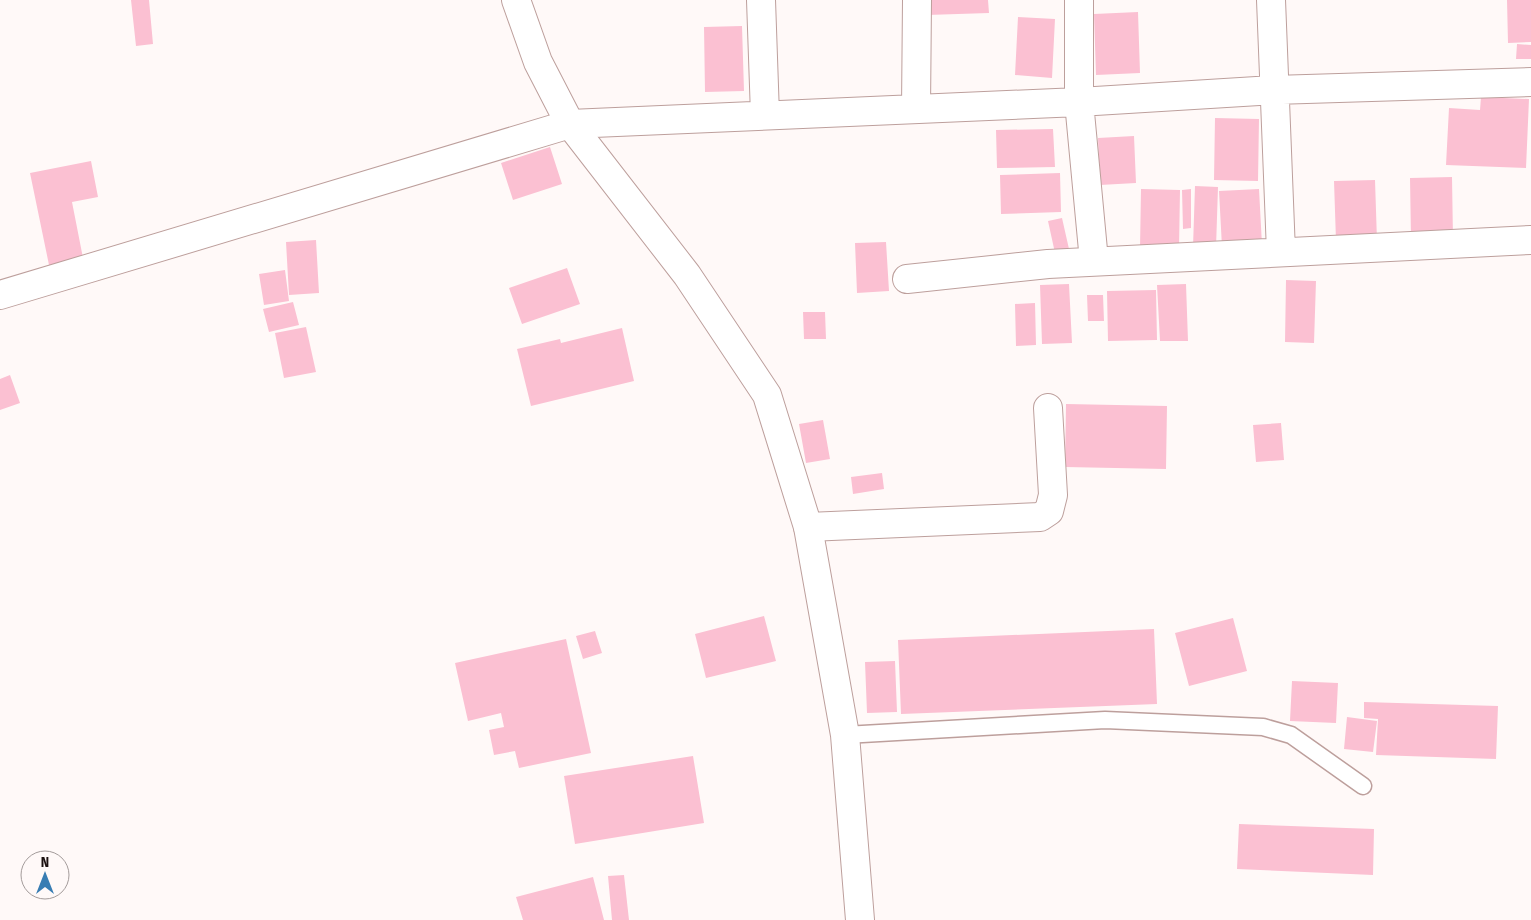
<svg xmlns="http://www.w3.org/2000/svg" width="1531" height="920" font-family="'Fira Sans Condensed',sans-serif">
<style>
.building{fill:#fbc0d2}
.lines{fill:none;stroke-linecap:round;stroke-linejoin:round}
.lane-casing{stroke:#bd9f9c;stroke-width:19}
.street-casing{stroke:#bd9f9c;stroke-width:30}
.secondary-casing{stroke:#bd9f9c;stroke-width:30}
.lane{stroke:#fff;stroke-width:16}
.street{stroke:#fff;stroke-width:28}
.secondary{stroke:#fff;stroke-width:28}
</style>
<rect width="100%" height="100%" fill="#fff9f8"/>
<!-- building -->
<path class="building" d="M131,0H149L153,44L136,46Z
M926,0H988L989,13L927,15Z
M1507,0H1531V42L1508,43Z
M1138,12L1140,73L1096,75L1094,14Z
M1018,17L1055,19L1052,78L1015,75Z
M742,26L744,91L705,92L704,27Z
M1517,44L1531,45V59H1516Z
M1481,97L1529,99L1526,168L1446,165L1449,108L1480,110Z
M1215,118L1259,119L1258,181L1214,180Z
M1053,129L1055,167L997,168L996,130Z
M1134,136L1136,183L1100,185L1098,138Z
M550,147L562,184L513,200L501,163Z
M91,161L98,197L72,202L83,258L49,265L30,173Z
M1060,173L1061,212L1001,214L1000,175Z
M1452,177L1453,239H1411L1410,178Z
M1375,180L1377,241H1336L1334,181Z
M1195,186L1218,187L1216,248L1193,247Z
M1141,189L1180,190L1179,249L1140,248Z
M1191,189V228L1183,229L1182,190Z
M1259,189L1262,245L1222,247L1219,191Z
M1062,218L1069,249L1055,253L1048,221Z
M316,240L319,293L289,295L286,242Z
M886,242L889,291L857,293L855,243Z
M567,268L580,304L522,324L509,288Z
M285,270L289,301L264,305L259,274Z
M1286,280L1316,281L1314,343L1285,342Z
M1069,284L1072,343L1042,344L1040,285Z
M1186,284L1188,341H1160L1157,285Z
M1156,290L1157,340L1108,341L1107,291Z
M1087,295H1103L1104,321H1088Z
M293,302L299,325L269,332L263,309Z
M1035,303L1036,345L1016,346L1015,304Z
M803,312H825L826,339H804Z
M306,327L316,372L284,378L275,333Z
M622,328L634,381L531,406L517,349L560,339L561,343Z
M10,375L20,403L0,410V379Z
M1066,404L1167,406L1166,469L1065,467Z
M823,420L830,459L806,463L799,424Z
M1281,423L1284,460L1256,462L1253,425Z
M882,473L884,489L853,494L851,477Z
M764,616L776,661L706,678L695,634Z
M1233,618L1247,671L1189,686L1175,633Z
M1154,629L1157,704L901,714L898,640Z
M595,631L602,653L583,659L576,636Z
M566,639L591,753L519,768L515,751L494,755L489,730L504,727L501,713L468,721L455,663Z
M895,661L897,712L867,713L865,662Z
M1292,681L1338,683L1336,723L1290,721Z
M1364,702L1498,706L1496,759L1376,755L1378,719L1364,718Z
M1347,717L1377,721L1373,752L1344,749Z
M693,756L704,823L575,844L564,776Z
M1239,824L1374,829L1373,875L1237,869Z
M624,875L629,920H612L608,876Z
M593,877L604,920H523L516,897Z"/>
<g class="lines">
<!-- lane casing -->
<g class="lane-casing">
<path id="lane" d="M845,735L1105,720L1263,727L1291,735L1363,786"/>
</g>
<!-- street casing -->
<g class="street-casing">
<path id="street" d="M761,0L765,115
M1079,0V102L1094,261
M1271,0L1281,252
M916,109L917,0
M907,279L1048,264L1531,240
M0,295L570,124L1079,102L1274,90L1531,82
M808,527L1040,517L1049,511L1053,495L1048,408"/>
</g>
<!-- secondary casing -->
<g class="secondary-casing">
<path id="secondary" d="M516,0L538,62L570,124L687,275L767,395L808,527L845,735L860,920"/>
</g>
<!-- lane -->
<use href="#lane" class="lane"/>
<!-- street -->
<use href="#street" class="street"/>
<!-- secondary -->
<use href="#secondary" class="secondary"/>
</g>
<!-- north arrow -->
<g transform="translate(45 875)"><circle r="24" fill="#fff9f8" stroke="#a49c9b"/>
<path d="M0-4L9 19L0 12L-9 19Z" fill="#387db3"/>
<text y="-8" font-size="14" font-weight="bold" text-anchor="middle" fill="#1c1110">N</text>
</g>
</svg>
